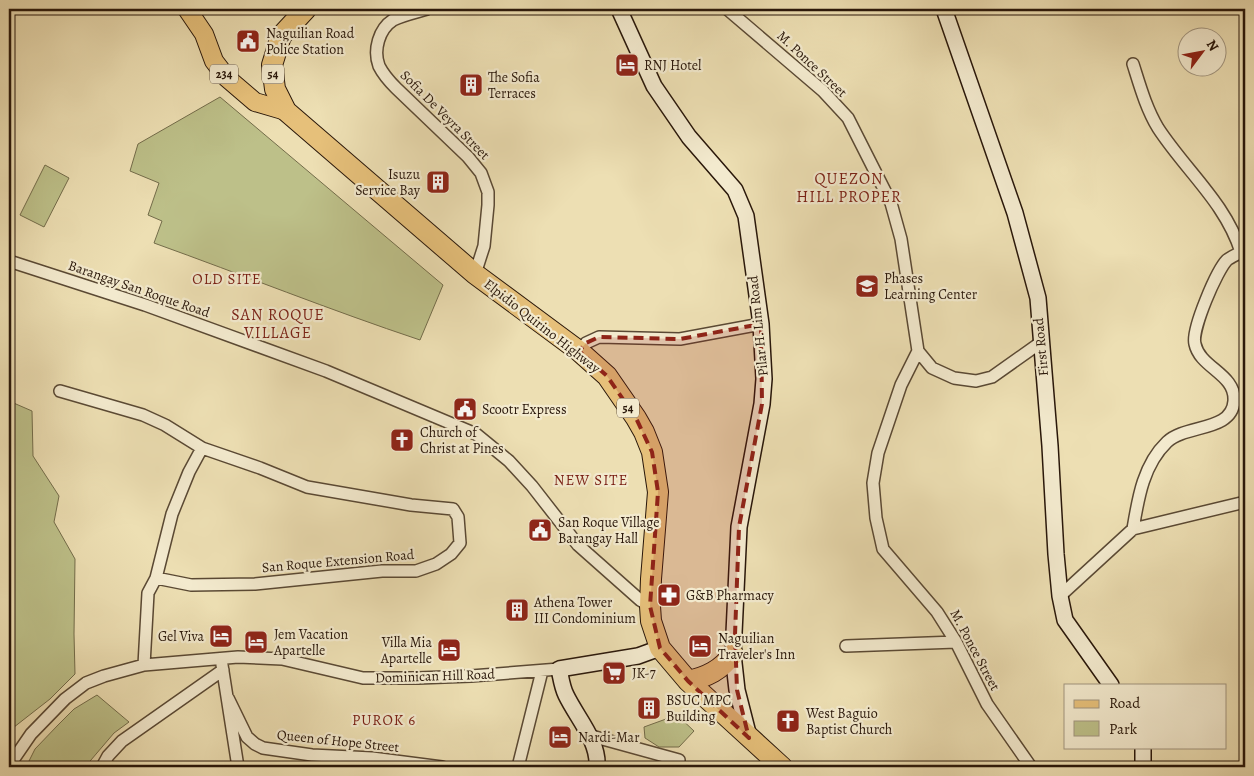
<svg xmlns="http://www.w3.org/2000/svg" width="1254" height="776" font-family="Alegreya,serif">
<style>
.green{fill:#bdc089;stroke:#736c4a}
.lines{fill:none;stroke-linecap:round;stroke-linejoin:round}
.street-casing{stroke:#5a4934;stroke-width:14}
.secondary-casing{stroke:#29170a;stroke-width:18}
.primary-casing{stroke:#29170a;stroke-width:20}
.highway-casing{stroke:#29170a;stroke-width:22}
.street{stroke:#f3eace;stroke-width:11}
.secondary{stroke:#f3eace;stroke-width:15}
.primary{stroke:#e6c07a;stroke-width:18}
.highway{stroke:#e6c07a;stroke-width:20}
.marked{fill:#8f2418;fill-opacity:0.2;stroke:#8f2418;stroke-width:4;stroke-dasharray:10 6;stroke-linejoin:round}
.labels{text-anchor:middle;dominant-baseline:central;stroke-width:4.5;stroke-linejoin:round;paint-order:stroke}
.shield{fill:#f3eace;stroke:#665645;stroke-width:1}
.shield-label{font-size:12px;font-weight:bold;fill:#29170a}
.poi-label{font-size:14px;fill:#29170a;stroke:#f3eace;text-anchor:start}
.street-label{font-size:14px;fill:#29170a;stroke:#f3eace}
.neighbourhood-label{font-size:15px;letter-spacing:1px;fill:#7a1f14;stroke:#f3eace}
.quarter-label{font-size:16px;letter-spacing:1px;fill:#7a1f14;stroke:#f3eace}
</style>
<rect width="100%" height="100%" fill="#eddfb3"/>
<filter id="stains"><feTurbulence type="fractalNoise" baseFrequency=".004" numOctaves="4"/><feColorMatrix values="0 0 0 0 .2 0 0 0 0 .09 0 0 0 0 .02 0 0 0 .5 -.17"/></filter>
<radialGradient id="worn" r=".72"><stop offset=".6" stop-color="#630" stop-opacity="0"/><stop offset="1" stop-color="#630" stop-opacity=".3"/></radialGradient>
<!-- green -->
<path class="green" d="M220,97L443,285L420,340C330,310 243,275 154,243L162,221L148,215L159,183L130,171L138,144Z
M45,165L69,178L44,227L20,215Z
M9,401L32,411L33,456L59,496L54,522L75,559L74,634L75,674L50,699L9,731Z
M97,695L129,722L114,733L85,767H26L35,749L58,725L74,709Z
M677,715L694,731L679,747H659L645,738L644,727Z"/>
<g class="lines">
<!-- street casing -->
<g class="street-casing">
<path id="street" d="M427,9C417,12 403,15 393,20C379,29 373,50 379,66C383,74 389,81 396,88L468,157L481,173L488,192V205L484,246L475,274
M727,9L823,91L848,118L891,203L901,239L918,351L932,368L954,378L976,381L992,377L1040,343
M1133,64C1140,86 1146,108 1158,128C1186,171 1225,202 1241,252
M9,261L145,305L326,371L476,434L509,461L532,486L578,545L640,600L650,606
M579,351L586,343L599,337L680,339L761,324
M918,351L901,385L878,453L873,483L876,518L883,549L937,612L956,642L987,704L1031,767
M60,391L143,415L165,425L202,448L260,468L307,487L411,505L453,509L458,517L460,543L451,554L436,564L416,571H382L255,584L191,585L156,578
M1133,529C1138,499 1143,465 1167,442C1186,424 1232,432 1234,401C1236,374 1200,368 1195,344C1191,330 1217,270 1227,260C1231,257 1236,255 1241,252
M1060,596L1133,529L1245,502
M846,646L956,642
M144,665L148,593L156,578L172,514L189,472L202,448
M222,665L238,767
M228,698L247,737L255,744L263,748L312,755L372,758L442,767
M588,735L679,760
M9,766L31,734L65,699L86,683L104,676L144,665L238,657L282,659L363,678H418L471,676L559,669
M102,767L108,756L122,741L223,670
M518,767L542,671"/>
</g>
<!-- secondary casing -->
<g class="secondary-casing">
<path id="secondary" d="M619,9L654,86L689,137L735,190L746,216L761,324L764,379L762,404L739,527L733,654L737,690L749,737
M944,9L1015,213L1038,298L1050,446L1056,554L1060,596L1065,620L1111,685
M597,767C599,741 577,718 566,695C562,687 561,678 559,669L638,656L660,648
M1143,767V747"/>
</g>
<!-- primary casing -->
<g class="primary-casing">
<path id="primary" d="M187,9L204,34L214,61L227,78L255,102L286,111"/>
</g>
<!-- highway casing -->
<g class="highway-casing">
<path id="highway" d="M306,9L281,36L272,65L275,89L286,111L475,274L579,351L607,376L636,418L644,432L652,452L658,492L651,579L650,606L651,621L660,648L688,681L782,767
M688,681C707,677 721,670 733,654"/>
</g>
<!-- street -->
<use href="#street" class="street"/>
<!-- secondary -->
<use href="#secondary" class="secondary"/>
<!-- primary -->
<use href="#primary" class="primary"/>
<!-- highway -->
<use href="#highway" class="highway"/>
</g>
<!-- marked area -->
<path class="marked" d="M761,324L762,404L739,527L735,635L737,690L749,738L688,681L660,648L650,606L658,492L652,452L636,418L607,376L579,351L586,343L599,337L680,339Z"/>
<!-- icons -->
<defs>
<g id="civic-square" transform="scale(1.25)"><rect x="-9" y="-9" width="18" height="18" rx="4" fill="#8f2418" stroke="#f3eace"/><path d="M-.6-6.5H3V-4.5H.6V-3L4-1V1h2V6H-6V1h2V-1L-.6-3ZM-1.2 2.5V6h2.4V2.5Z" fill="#fff"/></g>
<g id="hotel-square" transform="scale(1.25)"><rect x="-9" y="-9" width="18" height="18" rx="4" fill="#8f2418" stroke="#f3eace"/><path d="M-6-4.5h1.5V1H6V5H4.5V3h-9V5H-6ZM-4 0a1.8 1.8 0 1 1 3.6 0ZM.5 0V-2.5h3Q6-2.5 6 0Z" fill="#fff"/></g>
<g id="building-square" transform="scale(1.25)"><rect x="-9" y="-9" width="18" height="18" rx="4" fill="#8f2418" stroke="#f3eace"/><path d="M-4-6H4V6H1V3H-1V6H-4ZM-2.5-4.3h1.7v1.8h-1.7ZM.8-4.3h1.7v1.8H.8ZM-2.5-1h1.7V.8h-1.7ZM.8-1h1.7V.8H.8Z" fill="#fff"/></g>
<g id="school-square" transform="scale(1.25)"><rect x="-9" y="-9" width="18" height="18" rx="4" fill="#8f2418" stroke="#f3eace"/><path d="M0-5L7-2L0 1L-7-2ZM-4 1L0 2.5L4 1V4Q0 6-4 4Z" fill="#fff"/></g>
<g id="church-square" transform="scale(1.25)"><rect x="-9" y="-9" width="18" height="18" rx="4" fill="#8f2418" stroke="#f3eace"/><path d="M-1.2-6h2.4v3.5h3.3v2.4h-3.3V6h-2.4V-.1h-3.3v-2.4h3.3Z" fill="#fff"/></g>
<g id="pharmacy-square" transform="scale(1.25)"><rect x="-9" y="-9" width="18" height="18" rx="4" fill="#8f2418" stroke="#f3eace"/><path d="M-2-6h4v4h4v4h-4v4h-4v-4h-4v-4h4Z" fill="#fff"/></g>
<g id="supermarket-square" transform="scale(1.25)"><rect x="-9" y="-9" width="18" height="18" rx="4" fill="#8f2418" stroke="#f3eace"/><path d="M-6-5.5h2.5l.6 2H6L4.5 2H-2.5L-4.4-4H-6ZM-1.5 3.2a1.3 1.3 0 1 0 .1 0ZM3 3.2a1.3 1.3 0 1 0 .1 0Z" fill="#fff"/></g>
</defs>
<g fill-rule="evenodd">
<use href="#civic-square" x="248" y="41"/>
<use href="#hotel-square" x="627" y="65"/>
<use href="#building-square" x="471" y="85"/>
<use href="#building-square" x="438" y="182"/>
<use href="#school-square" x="867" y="286"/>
<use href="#civic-square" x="465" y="409"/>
<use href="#church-square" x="402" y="440"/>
<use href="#civic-square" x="540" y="530"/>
<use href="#pharmacy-square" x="669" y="595"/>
<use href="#building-square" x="517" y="610"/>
<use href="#hotel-square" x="221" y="636"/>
<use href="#hotel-square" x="256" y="642"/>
<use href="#hotel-square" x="700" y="646"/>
<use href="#hotel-square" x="449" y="650"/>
<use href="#supermarket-square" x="614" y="673"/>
<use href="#building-square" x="649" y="708"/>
<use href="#church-square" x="788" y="721"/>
<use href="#hotel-square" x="560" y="737"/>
</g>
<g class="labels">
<!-- shield labels -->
<g class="shield">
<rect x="210" y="64.5" width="28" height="19" rx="4"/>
<rect x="262" y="64.5" width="22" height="19" rx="4"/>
<rect x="617" y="398.5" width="22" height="19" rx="4"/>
</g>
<g class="shield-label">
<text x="224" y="74">234</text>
<text x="273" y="74">54</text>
<text x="628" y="408">54</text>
</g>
<!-- poi labels -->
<g class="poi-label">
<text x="266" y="33">Naguilian Road<tspan x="266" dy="16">Police Station</tspan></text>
<text x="644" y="65">RNJ Hotel</text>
<text x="488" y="77">The Sofia<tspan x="488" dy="16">Terraces</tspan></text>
<text x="420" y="174" text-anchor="end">Isuzu<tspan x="420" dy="16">Service Bay</tspan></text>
<text x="884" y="278">Phases<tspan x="884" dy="16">Learning Center</tspan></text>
<text x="482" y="409">Scootr Express</text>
<text x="420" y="432">Church of<tspan x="420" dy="16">Christ at Pines</tspan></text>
<text x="558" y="522">San Roque Village<tspan x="558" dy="16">Barangay Hall</tspan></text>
<text x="686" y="595">G&amp;B Pharmacy</text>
<text x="534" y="602">Athena Tower<tspan x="534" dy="16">III Condominium</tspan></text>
<text x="274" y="634">Jem Vacation<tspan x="274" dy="16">Apartelle</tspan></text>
<text x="204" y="636" text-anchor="end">Gel Viva</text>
<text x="718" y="638">Naguilian<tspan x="718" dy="16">Traveler's Inn</tspan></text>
<text x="432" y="642" text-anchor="end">Villa Mia<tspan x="432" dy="16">Apartelle</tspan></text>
<text x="632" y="673">JK-7</text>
<text x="666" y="700">BSUC MPC<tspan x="666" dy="16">Building</tspan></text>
<text x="806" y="713">West Baguio<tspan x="806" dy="16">Baptist Church</tspan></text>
<text x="578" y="737">Nardi-Mar</text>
</g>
<!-- street labels -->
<g class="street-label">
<text transform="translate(812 64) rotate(43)">M. Ponce Street</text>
<text transform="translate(445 115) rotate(45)">Sofia De Veyra Street</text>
<text transform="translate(139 289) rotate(19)">Barangay San Roque Road</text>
<text transform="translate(542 326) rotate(38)">Elpidio Quirino Highway</text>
<text transform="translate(758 326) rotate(-96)">Pilar H. Lim Road</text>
<text transform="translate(1041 347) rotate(-95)">First Road</text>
<text transform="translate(338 561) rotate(-5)">San Roque Extension Road</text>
<text transform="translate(975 650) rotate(62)">M. Ponce Street</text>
<text transform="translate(435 676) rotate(-2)">Dominican Hill Road</text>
<text transform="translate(338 741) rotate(6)">Queen of Hope Street</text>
</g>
<!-- neighbourhood labels -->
<g class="neighbourhood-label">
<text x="227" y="279">OLD SITE</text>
<text x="591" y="480">NEW SITE</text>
<text x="384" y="720">PUROK 6</text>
</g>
<!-- quarter labels -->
<g class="quarter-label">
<text x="849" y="179">QUEZON<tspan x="849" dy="18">HILL PROPER</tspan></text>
<text x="278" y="315">SAN ROQUE<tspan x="278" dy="18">VILLAGE</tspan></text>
</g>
</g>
<!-- margin -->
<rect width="1254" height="776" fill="none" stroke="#eddfb3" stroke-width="30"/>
<rect x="10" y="10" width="1234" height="756" fill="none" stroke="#29170a" stroke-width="2.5"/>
<rect x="15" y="15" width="1224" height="746" fill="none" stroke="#29170a"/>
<!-- legend -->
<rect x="1064" y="684" width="162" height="65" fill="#f3eace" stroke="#a29680"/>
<rect x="1074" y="700" width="25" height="8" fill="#e6c07a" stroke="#a29680"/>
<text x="1109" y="708" font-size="15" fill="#29170a">Road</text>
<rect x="1074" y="721" width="25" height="15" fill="#bdc089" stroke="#a29680"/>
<text x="1109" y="734" font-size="15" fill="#29170a">Park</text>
<!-- north arrow -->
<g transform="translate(1202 52) rotate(58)"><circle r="24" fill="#f3eace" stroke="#a29680"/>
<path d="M0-4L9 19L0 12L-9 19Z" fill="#8f2418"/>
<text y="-8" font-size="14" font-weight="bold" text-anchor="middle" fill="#29170a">N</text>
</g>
<rect width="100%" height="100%" filter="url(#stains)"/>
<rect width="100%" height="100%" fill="url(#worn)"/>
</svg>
